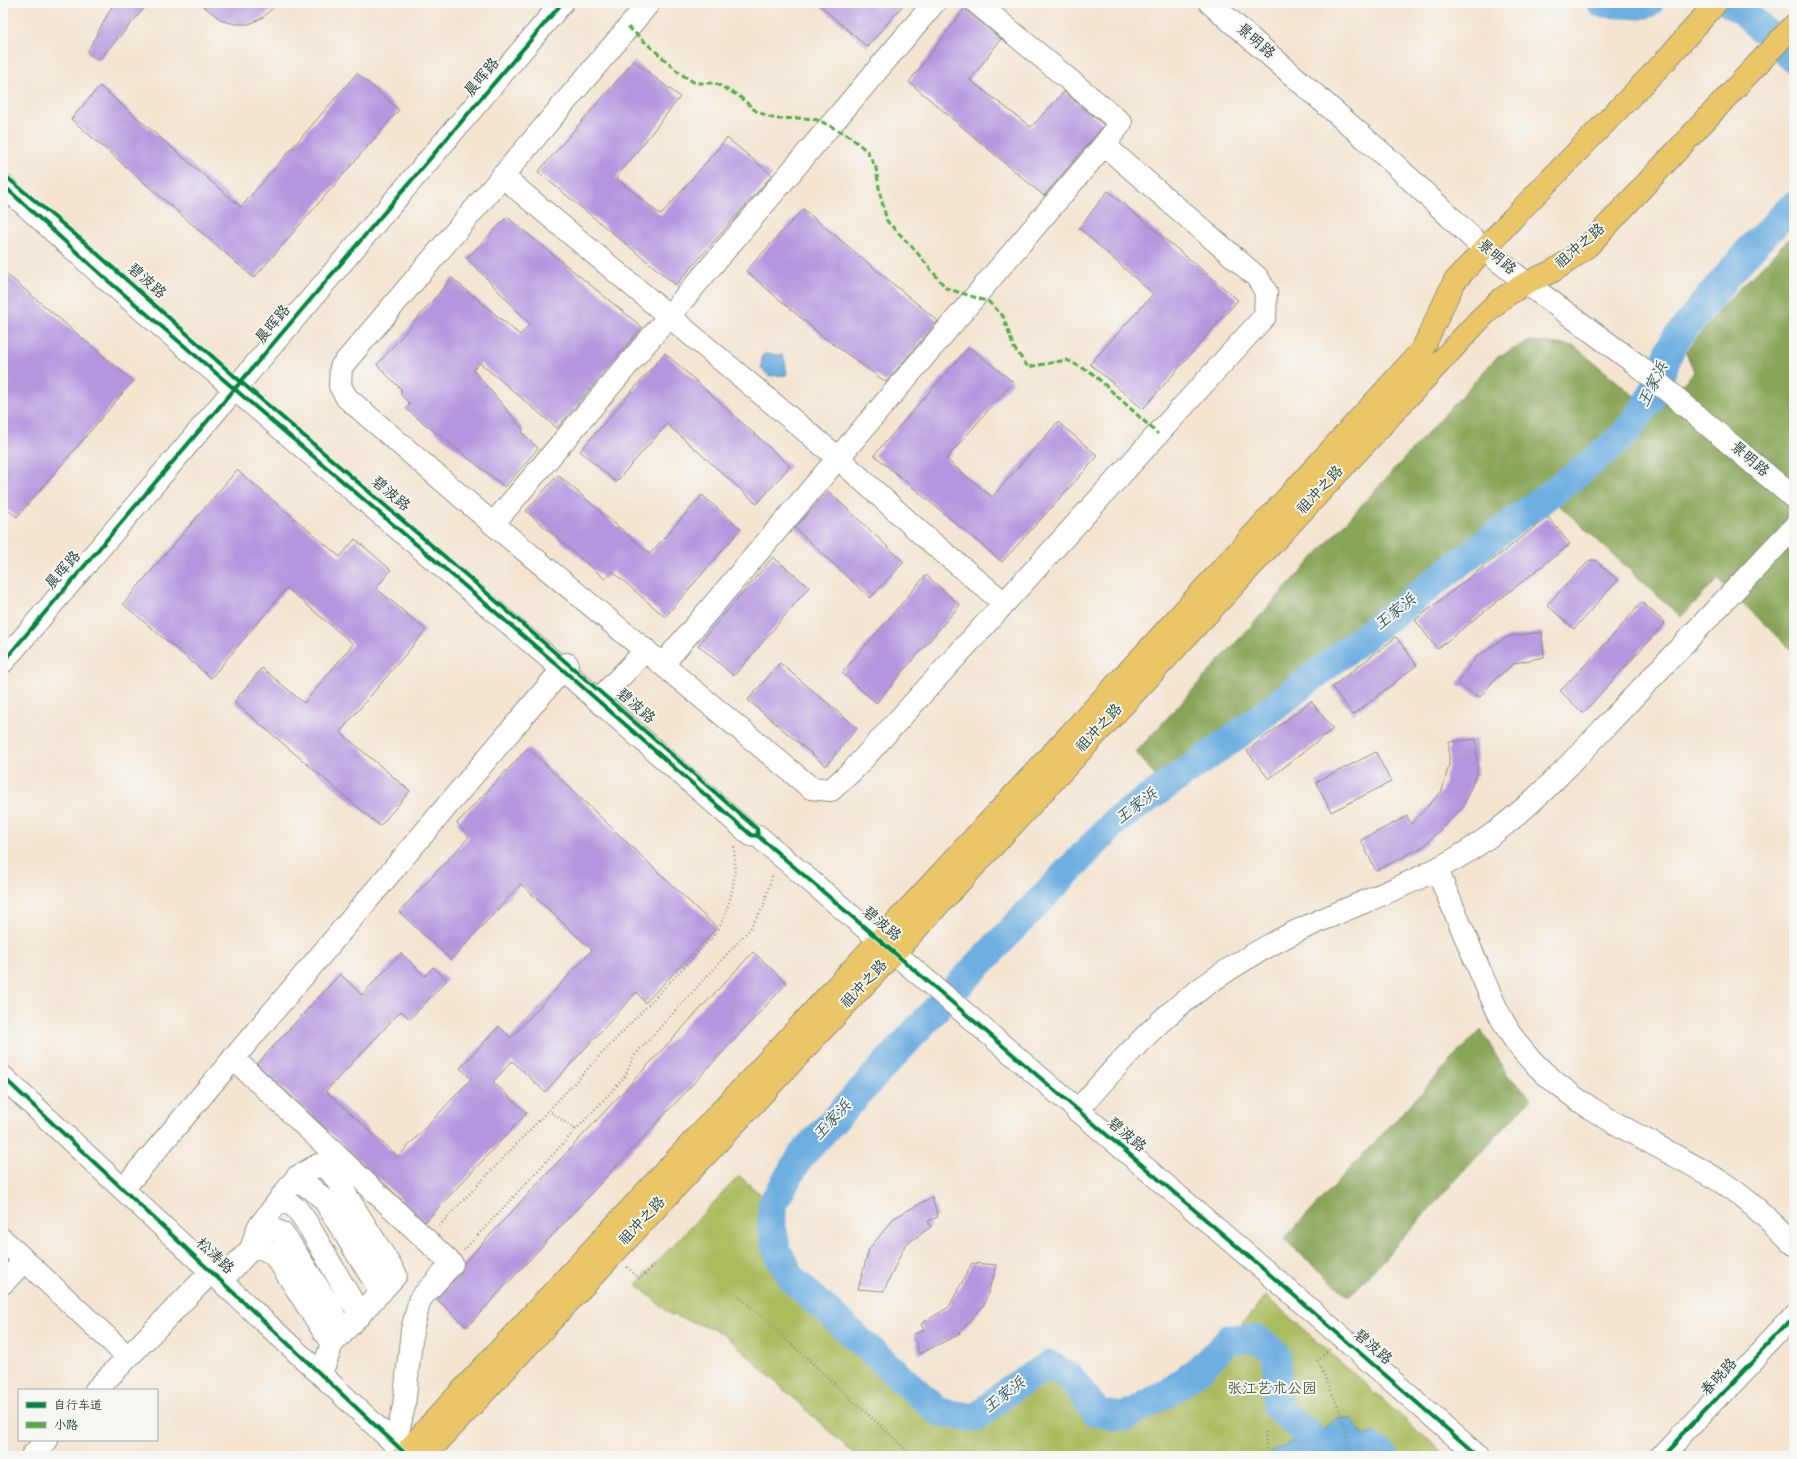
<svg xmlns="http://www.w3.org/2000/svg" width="1797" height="1459" font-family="Dekko,'LXGW WenKai TC',sans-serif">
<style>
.green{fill:#abbc5f;stroke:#657c4a}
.forest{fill:#88a456;stroke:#547045}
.water{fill:#6dafe1;stroke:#46768a}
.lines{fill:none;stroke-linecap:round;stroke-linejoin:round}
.river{stroke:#6dafe1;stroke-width:29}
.building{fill:#b596df}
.minor-casing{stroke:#8a9082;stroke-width:24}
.major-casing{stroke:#8a9082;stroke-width:24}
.path{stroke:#8a9082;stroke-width:2.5;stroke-dasharray:1 3;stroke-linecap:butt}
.minor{stroke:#fff;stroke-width:22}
.major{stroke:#ebc669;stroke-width:22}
.quiet{stroke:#52ad45;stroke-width:3;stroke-dasharray:6 3;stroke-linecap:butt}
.cycleway-casing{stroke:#f6f6f2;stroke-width:6}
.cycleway{stroke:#00873e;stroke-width:4}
.labels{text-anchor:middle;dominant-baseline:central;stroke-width:4;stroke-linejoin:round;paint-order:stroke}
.street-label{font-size:15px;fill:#1f3d34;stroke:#f6f6f2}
.park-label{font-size:15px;fill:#425d3f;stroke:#f6f6f2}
.water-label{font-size:16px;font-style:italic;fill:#325a5f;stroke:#f6f6f2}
</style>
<rect width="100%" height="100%" fill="#f6f6f2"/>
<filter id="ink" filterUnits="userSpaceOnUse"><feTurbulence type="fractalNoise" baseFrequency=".025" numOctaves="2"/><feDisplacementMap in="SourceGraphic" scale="8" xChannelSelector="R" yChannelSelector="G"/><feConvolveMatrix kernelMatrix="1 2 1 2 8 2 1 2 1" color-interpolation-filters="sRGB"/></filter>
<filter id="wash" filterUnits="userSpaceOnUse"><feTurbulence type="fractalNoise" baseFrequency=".012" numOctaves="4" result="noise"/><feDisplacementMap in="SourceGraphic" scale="16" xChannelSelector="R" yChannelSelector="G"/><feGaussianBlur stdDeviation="0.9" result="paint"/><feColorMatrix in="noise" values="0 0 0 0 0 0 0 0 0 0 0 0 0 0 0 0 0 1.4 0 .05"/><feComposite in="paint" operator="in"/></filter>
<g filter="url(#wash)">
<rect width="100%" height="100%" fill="#f4e4d0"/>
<!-- green -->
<path class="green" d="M739,1176L772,1204V1228L777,1251L793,1280L939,1412L976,1418L1010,1389L1050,1365L1071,1378L1097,1413L1124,1417L1171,1391L1204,1365L1229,1339L1266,1296L1446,1456H856L723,1333L670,1314L636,1284Z"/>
<!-- forest -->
<path class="forest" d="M1794,234V653L1718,579L1681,617L1557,503L1171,796L1136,752L1496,358L1529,341L1574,346L1655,413L1694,372L1686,352L1722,306Z
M1481,1029L1506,1073L1531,1098L1349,1297L1284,1239Z"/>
<!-- water -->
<path class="water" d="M764,354L782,355L785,362L787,375L769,376L761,368L762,362L761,357Z
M1337,1418H1351L1365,1436L1375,1432L1399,1456H1266L1298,1438L1320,1433Z"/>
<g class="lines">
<!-- river -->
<path class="river" d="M1601,3L1640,5L1649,3
M1729,3L1740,9L1794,59
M957,987L1116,821L1235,737L1481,546L1596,459L1624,435L1650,400L1673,343L1710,296L1752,247L1794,205
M937,1008L801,1156L772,1204V1228L777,1251L793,1280L939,1412L976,1418L1010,1389L1050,1365L1071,1378L1097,1413L1124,1417L1171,1391L1204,1365L1229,1339L1260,1340L1277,1355L1276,1406L1325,1450L1379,1452L1385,1456"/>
</g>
<g id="blocks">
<!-- building -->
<path class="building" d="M114,3H149L98,61L87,52Z
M199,3H278L262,18L249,24H236L223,21Z
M817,3H905L867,47Z
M965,8L969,13L1001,39L970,80L1031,127L1064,92L1104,125L1044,196L909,82Z
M634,61L680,97L616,178L661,215L727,138L772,175L676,285L538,172Z
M357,73L399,110L254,278L71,119L100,86L241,207Z
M1108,191L1238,300L1143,409L1090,364L1153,294L1079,228Z
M803,209L938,321L886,382L822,336L746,271Z
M507,217L642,327L557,428L480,363L473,370L523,429L522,433L538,448L505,487L406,409L410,404L401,395V389L377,365L452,278L520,335L530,324L467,258Z
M3,271L133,381L17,517L3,506Z
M969,347L1013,382L946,459L992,497L1058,422L1098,456L1002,562L874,455Z
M665,353L790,466L757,504L667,424L616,482L580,451Z
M237,470L340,557L355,539L391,570L376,588L426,630L340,732L410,791L380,826L234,702L262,668L304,703L353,644L287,588L211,678L123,604Z
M558,475L650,554L702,495L741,529L665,617L612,571L605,579L526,511Z
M828,491L904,562L870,598L795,528Z
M1548,517L1570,544L1437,649L1415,620Z
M773,557L809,587L734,676L698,645Z
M1590,560H1595L1618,580L1574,629L1547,605Z
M926,575L960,605L876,703L842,673Z
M1642,602L1665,623L1583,713L1560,691L1609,640Z
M1542,632L1544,657L1515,663L1494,680L1480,697L1457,684L1476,657L1507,637Z
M1396,637L1417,665L1353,715L1332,687Z
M780,663L857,728L826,766L748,700Z
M1311,701L1333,729L1269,779L1247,751Z
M1476,739L1477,773L1463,807L1424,846L1376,871L1361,840L1407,816L1411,824L1442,791L1449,765V742Z
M528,748L717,928L645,1003L637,992L545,1092L512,1061L493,1082L527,1113L425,1222L257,1064L340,974L362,995L401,953L425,976L433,967L447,980L410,1019L401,1011L326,1091L398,1157L471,1079L460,1068L499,1026L511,1038L592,950L521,884L451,960L399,912L469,837L457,823Z
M1376,752L1391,782L1331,812L1316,782Z
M753,952L787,983L467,1327L437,1299L461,1272L464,1263Z
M932,1197L938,1217L928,1221L931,1227L905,1245L884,1291L858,1289L869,1249L894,1218Z
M972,1263L997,1265L984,1305L958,1335L919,1354L914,1334L924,1330L921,1324L949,1307Z"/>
</g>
</g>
<g filter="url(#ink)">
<use href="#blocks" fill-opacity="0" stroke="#8a9082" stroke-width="1"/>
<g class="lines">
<!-- minor casing -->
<g class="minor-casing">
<path id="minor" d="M649,3L341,367L340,386L347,398L493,524L811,788L831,790L853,770L1265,316L1266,292L1257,277L1104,145L663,664
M977,3L1121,123L1104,145
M1210,3L1391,161L1485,250L1526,283L1636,364L1794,498
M502,176L838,458L924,536L1004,603
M3,185L106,279L562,669L751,835L758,836L1289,1291L1478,1456
M493,524L934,3
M3,662L562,3
M603,695L646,650
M1437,870C1450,901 1464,933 1477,964C1492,999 1505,1034 1532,1061C1583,1114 1653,1141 1715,1178C1745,1196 1769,1220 1794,1244
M233,1058L452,1264L420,1299L412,1330L404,1406L395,1444
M3,1077L408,1456
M1077,1111C1106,1078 1135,1044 1168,1015C1204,983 1246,957 1289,935C1354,903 1424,883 1483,841C1536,804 1579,754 1623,708C1680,648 1737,587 1794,527
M294,1181L311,1188L324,1200L381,1292
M123,1189L567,664
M281,1197L297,1209L307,1223L360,1315
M261,1224L282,1233L292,1247L331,1308L342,1334
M3,1240L128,1357
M253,1244L272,1253L282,1266L332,1344
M221,1281L251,1249L258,1228L297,1177L318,1165L331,1171L396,1275L332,1344L321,1374
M3,1283L25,1260
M96,1390L211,1272
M32,1456L47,1440
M1662,1456L1794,1317"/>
</g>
<!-- major casing -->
<g class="major-casing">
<path id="major" d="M403,1456L429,1426L1149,649L1422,350L1454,282L1512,219L1665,61L1716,3
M425,1456L895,952L1480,319L1501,299L1526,283L1553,271L1571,259L1589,245L1794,25"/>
</g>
<!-- path -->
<path class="path" d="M548,1110L576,1130
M439,1226L718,931C732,899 737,880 734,845
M464,1250L624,1078L634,1056L749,930L763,907L773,873
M627,1267L640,1279L654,1265
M739,1296L913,1456
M1329,1349L1318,1361L1341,1414L1352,1456
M1265,1432L1267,1456"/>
<!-- minor -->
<use href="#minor" class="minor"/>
<!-- major -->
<use href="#major" class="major"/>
<!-- quiet -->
<path class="quiet" d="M628,27L681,74L695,83H715L739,96L756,111L775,119L804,118L818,120L848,135L867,151L876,168L880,194L887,221L914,249L946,288L989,302L1003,316L1014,348L1028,367L1067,360L1092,373L1158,434"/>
<!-- cycleway casing -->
<g class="cycleway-casing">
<path id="cycleway" d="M3,174L84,242L241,382L465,574L757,829L758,836
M3,185L106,279L562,669L751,835L758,836L1289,1291L1478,1456
M3,662L562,3
M3,1077L408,1456
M1662,1456L1794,1317"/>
</g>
<!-- cycleway -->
<use href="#cycleway" class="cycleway"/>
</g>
</g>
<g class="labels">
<!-- street labels -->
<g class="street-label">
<text transform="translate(1255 42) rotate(41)">景明路</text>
<text transform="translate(483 78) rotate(-50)">晨晖路</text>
<text transform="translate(1581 247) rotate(-41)">祖冲之路</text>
<text transform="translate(1496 258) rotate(41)">景明路</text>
<text transform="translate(146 282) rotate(41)">碧波路</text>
<text transform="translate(274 325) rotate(-50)">晨晖路</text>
<text transform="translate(1749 460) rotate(41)">景明路</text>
<text transform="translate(1321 491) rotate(-47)">祖冲之路</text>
<text transform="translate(390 495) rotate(40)">碧波路</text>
<text transform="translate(64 571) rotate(-49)">晨晖路</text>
<text transform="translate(635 707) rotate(41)">碧波路</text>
<text transform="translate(1100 729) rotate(-47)">祖冲之路</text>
<text transform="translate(881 925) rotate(40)">碧波路</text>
<text transform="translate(865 985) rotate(-47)">祖冲之路</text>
<text transform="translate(1126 1136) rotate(40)">碧波路</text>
<text transform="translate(643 1222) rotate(-47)">祖冲之路</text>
<text transform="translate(214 1257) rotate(43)">松涛路</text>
<text transform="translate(1372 1348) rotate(41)">碧波路</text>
<text transform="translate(1720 1378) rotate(-47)">春晓路</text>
</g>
<!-- park labels -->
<g class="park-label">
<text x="1272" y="1390">张江艺术公园</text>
</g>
<!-- water labels -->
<g class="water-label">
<text transform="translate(1654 385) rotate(-64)">王家浜</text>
<text transform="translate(1396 613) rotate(-38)">王家浜</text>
<text transform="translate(1137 807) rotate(-37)">王家浜</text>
<text transform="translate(833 1121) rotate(-47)">王家浜</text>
<text transform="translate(1005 1396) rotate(-37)">王家浜</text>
</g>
</g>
<!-- margin -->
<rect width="1797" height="1459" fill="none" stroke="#f6f6f2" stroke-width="16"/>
<!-- legend -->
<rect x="18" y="1389" width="140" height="52" fill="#f6f6f2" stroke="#a0aca6"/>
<rect x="26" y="1402" width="20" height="6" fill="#00873e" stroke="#a0aca6"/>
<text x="54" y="1409" font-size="12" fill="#1f3d34">自行车道</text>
<rect x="26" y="1422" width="20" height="6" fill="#52ad45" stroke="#a0aca6"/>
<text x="54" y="1429" font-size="12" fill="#1f3d34">小路</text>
</svg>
